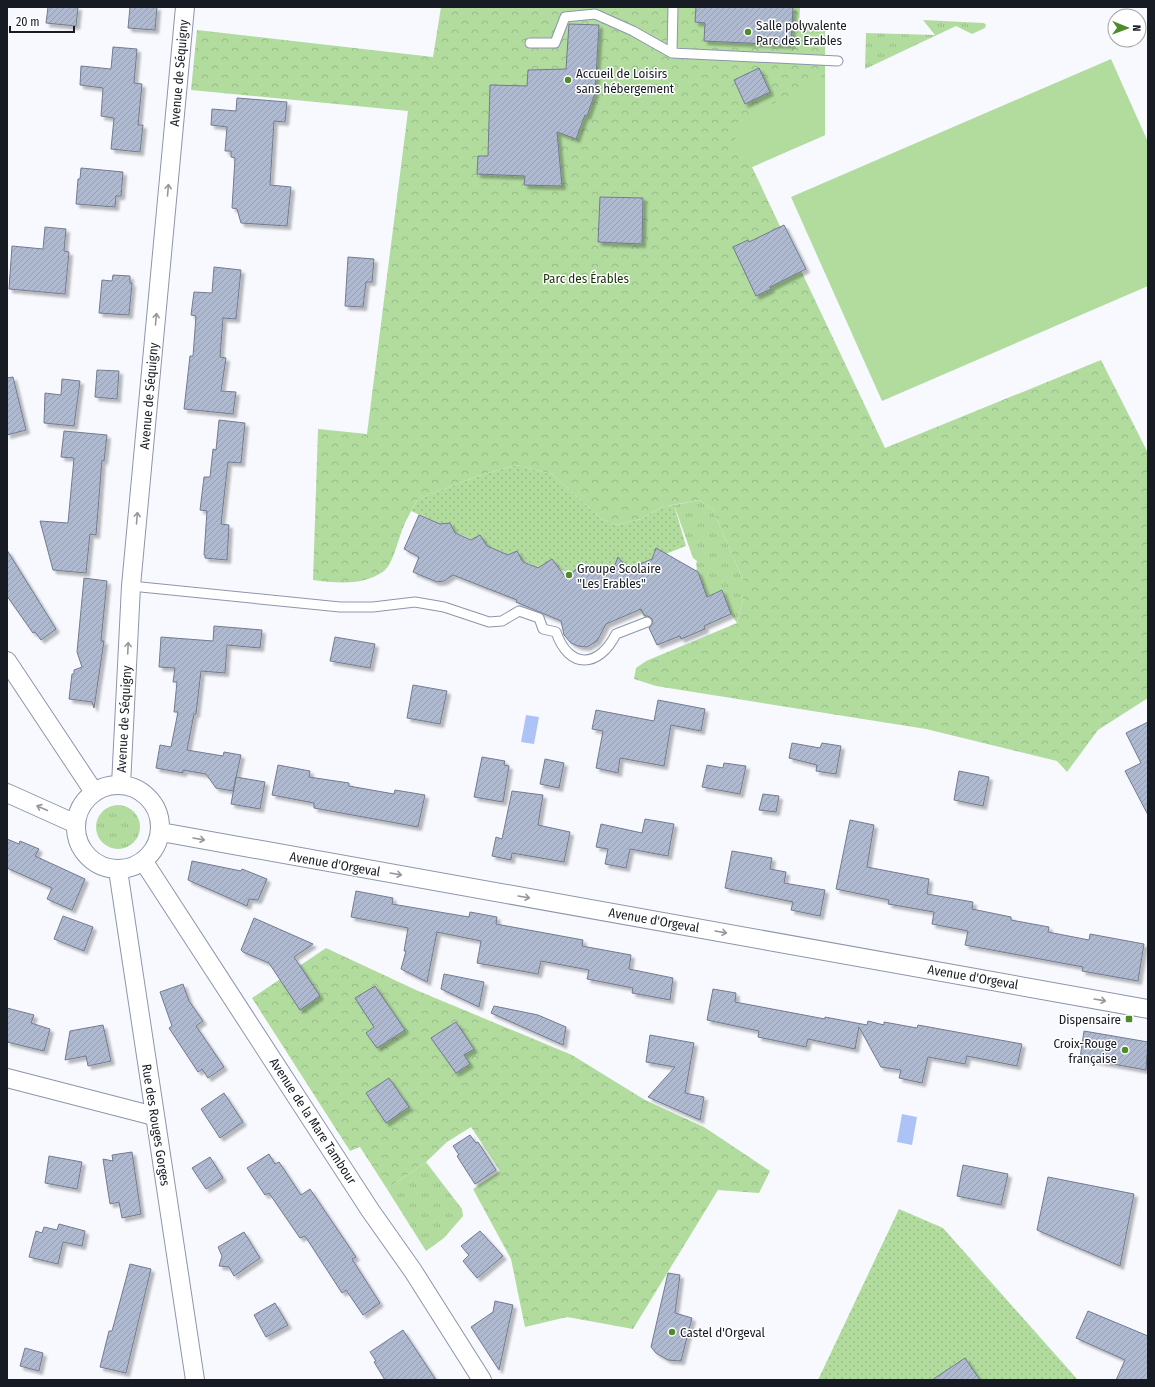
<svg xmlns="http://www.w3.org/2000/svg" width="1155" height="1387" font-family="'Fira Sans Condensed',sans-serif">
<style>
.grass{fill:url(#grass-tufts)}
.forest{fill:url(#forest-crowns)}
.park{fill:url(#park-dots)}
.garden{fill:#b1dc9e}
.water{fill:#adc3f8}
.building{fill:url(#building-hatch);stroke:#727b90;filter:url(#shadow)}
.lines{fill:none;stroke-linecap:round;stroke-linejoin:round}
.service-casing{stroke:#8c96ab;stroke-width:11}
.minor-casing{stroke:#8c96ab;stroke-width:20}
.service{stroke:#fff;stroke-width:9}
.minor{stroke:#fff;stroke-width:18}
.oneway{stroke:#97989c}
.poi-dot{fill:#4e8b2b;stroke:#fff;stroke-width:1.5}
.labels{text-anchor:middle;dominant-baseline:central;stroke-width:3;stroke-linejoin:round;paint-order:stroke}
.poi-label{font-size:13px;fill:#171b23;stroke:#fff;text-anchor:start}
.street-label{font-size:13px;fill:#171b23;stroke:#fff}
.park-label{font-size:13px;fill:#173307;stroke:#fff}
</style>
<defs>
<pattern id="grass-tufts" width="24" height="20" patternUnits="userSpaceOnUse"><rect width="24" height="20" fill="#b1dc9e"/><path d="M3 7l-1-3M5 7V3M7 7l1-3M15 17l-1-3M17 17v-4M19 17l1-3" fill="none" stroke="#98bc88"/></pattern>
<pattern id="forest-crowns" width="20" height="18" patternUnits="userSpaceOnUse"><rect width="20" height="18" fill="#b1dc9e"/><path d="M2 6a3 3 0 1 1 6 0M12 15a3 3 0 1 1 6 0" fill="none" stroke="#98bc88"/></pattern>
<pattern id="park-dots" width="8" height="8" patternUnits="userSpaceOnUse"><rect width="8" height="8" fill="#b1dc9e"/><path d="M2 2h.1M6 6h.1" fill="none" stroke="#98bc88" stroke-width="1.8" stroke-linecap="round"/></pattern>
<pattern id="building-hatch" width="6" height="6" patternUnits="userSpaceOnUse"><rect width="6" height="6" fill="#afb9cf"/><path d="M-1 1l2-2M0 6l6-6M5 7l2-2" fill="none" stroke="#969eb1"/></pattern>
<filter id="shadow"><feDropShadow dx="3.5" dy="3.5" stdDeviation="1" flood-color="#0004"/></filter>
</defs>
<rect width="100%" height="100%" fill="#f7f9fe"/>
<!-- grass -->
<path class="grass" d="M923,20L984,23L986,25L985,28L972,34L956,26L865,69L866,33L935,35Z
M699,500L713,510L743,580V599L737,623L731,614L722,590L647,622L639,608L697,569L696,564L697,561L693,558L674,505Z
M96 827a22 22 0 1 1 44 0a22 22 0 1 1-44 0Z
M426,1162L462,1209L463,1216L444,1238L426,1251L387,1189Z"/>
<!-- forest -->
<path class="forest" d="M441,7H800L799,28L825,29V135L752,167L885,448L1101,360L1148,453V698L1098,730L1067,772L1057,761L926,729L656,686L634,679L636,668L646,661L737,623L743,599V580L713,510L699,500L662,507L641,519L617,525L600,518L552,474L516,465L478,476L418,499C413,507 409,515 405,523C399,535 394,563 384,571C364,586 336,583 313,580L318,429L367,434L408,111L191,90L197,30L433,57Z
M326,948L416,990L572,1055L645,1100L704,1127L770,1171L759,1193L718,1190L633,1329L567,1317L525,1327L511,1259L473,1189L500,1171L471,1127L447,1142L426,1162L387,1189L360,1147L350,1151L252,998Z"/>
<!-- park -->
<path class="park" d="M516,465L552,474L600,518L617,525L641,519L662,507L674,505L686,546L663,555L656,551L653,555L654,558L626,570L614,567L591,576L588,567L583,565L575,576L555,567V563L551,561L547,562L543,570L482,544L480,537H477L473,540L451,531L452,527L449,523L443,525L411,511L418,499L478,476Z
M899,1209L943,1228L1078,1380H818Z"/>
<!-- garden -->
<path class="garden" d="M1111,59L1148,142V286L882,401L791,197Z
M825,77V135L752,167L729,127Z"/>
<!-- water -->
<path class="water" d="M526,715L539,717L534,744L521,742Z
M902,1114L917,1117L912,1145L897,1142Z"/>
<!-- building -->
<path class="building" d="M48,7H78L76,26L46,23Z
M130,7H157L155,30L128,28Z
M696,7H793L791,45L704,41L705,23L695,22Z
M569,24L599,25L595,93L587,116L585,115L576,139L557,132L562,186L524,185L525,176L477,174L478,156H488L490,85L527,86L528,70L566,69Z
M113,47L137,49L134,83L142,84L138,125H143L140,152L111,149L114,118L101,116L103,88L80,85L81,66L111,69Z
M759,68L770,92L745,104L734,80Z
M237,98L287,102L285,122L274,121L270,185L291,187L287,226L241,223L237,209L232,208L235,158L231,157V151H225L227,127L211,125L212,109L236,111Z
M81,168L123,172L121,196H116L115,207L76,204L78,179H80Z
M600,197L643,198L642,244L598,242Z
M784,225L806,269L770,287L771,289L756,296L733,247L748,240L749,242Z
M45,227L66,229L64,251L69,252L65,294L9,289L12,246L43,249Z
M348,257L374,259L372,282H366L363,307L345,306Z
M214,267L241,270L236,319L223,318L220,357L226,358L221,391L236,392L233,414L184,409L190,356H193L196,316L191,315L194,292L212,293Z
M113,275L130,276V283H132L129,315L99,313L102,280L112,281Z
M97,370L119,371L117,399L95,397Z
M13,377L26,430L7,435V378Z
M62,379L80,381L74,426L44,423L45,393L61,395Z
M219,420L245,423L241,463L228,462L221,524L229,525L227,560L205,558V555H204L207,511L200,510L204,477H210L213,449L216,450Z
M64,431L107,435L104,461L102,460L96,535L90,534L86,573L53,570L40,521L68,523L74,458L61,457Z
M419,515L440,524L450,523L455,533L471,540L480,535L487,546L508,555L517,551L523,562L538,568L552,559L566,578L582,564L598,573L614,567L618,557L628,569L652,559L656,548L698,572L707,597L722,590L731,614L704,626L705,629L681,639L680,636L657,645L649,628L653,623L652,619L648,616H645L641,609L606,624L597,641L587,647L578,646L571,643L564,635L561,621L516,602L517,600L453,575L444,581L437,582L413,572L419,557L404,549Z
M7,550L56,629L41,640L35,632L33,633L7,596Z
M84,578L107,581L101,641H104L94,708L92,702L69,699L72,674H74V670L82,667L77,652Z
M214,626L262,630L260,648L227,645L225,673L201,671L196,714H194L187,750L223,756L224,752L241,755L233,791L216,788L206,774L183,770V773L156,768L160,745L171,747L178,712H174L177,682H173L175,668L159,667L161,637L213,641Z
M335,637L375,644L370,668L330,661Z
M413,685L447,691L440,724L407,718Z
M658,700L705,709L701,731L671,725L664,766L620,758L618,773L596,768L603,731L592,729L596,710L654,721Z
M1148,722V815L1125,771L1141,763L1126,733Z
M792,743L820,748L822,743L841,746L836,774L816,771L817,765L789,758Z
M482,757L505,761L504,765L509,766L503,802L474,797Z
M545,759L564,763L559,788L540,784Z
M724,763L746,766L740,794L702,787L707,765L723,768Z
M278,765L310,771L309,777L349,783V786L394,794L395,790L425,795L418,827L314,808V803L272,795Z
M959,771L989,777L983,806L954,800Z
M236,777L265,782L260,809L231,804Z
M512,791L543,795L538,825L570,832L564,862L512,853L511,860L492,856L496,837L502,839Z
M763,794L779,796L776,812L759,810Z
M645,819L674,824L668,856L630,849L626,868L605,864L608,849L596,847L601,824L642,833Z
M850,820L874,825L867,867L929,879L927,894L973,902L972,909L1011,917V920L1049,927L1048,932L1089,940L1090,934L1144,944L1138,981L1082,971L1083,967L965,945L968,931L932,924L934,912L888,904L889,900L836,889Z
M7,839L19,844L20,841L39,849L35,856L85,879L72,910L47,899L52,888L7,868Z
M732,851L772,858L770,869L786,872L784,883L825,890L820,916L791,910L793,902L725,888Z
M192,861L241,871L242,869L267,879L258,900L249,899L247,906L188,880Z
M356,891L393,898L392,904L469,917L470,912L497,917L496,924L583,940L582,946L631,955L629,969L673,978L670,1000L632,993L633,988L587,979L589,970L541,961L538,974L477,963L481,941L437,932L427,982L401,969L406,951H404L408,928L351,917Z
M63,916L93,927L84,951L54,939Z
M254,918L313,944L294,957L320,996L300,1010L269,963L243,952L241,950Z
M444,974L484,982L479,1007L441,989Z
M183,984L189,1001L203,1021L196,1026L224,1067L208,1078L202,1069L198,1072L169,1028L172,1026L160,992Z
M375,986L405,1030L377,1048L366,1033L374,1027L355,998Z
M713,989L736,993L735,1002L825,1019V1017L867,1025L868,1021L884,1025V1022L917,1028L918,1025L1022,1044L1017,1066L967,1056L965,1064L928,1057L922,1083L899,1078L901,1070L881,1067L859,1027L855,1049L808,1039L806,1047L758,1037L759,1031L707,1020Z
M494,1006L538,1015L566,1027L563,1045L491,1013Z
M7,1008L34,1015L31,1023L50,1029L44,1051L7,1042Z
M456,1022L474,1049L464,1055L470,1064L456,1073L431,1038Z
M103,1025L111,1061L88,1066L86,1056L65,1060L70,1031Z
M1084,1031L1148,1042L1146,1070L1080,1058Z
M650,1035L694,1043L685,1093L704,1097L700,1120L648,1097L675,1067L646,1062Z
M389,1078L409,1107L386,1123L366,1093Z
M224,1093L243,1122L220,1138L201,1109Z
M470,1135L476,1143L478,1142L496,1170L475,1184L457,1156L459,1155L453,1146Z
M132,1152L141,1214L122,1218L119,1202L110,1204L103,1159L113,1161L112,1155Z
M269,1154L275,1164L279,1162L301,1195L310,1189L356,1257L352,1259L380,1303L363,1315L346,1290L342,1293L305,1236L300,1238L269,1193L265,1195L247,1168Z
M49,1156L82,1162L77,1189L45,1183Z
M210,1157L223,1178L206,1189L192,1168Z
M963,1165L1008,1174L1001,1205L957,1196Z
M1048,1177L1134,1194L1120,1266L1037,1230Z
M59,1224L85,1231L82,1246L63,1242L58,1264L29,1257L36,1231L42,1233L44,1227L57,1230Z
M480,1231L503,1256L477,1278L463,1261L469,1255L461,1246Z
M244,1232L260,1258L234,1276L229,1267L219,1266L222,1256L218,1247Z
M130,1264L151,1269L126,1373L100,1367L109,1331H112Z
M668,1273L680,1275L675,1313L692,1318L681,1361L668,1360L656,1353L651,1347Z
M495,1301L513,1305L499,1370L471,1327L493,1312Z
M275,1303L288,1325L266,1337L254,1315Z
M1088,1311L1148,1336V1380H1116L1125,1360L1076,1338Z
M403,1330L436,1380H385L374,1362L376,1361L370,1352Z
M25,1348L43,1353L39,1371L20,1366Z
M965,1358L980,1380H932Z"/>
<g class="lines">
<!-- service casing -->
<g class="service-casing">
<path id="service" d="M530,43H555L565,17L595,14L633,31L672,53L838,61
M672,53L673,7
M131,586L340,607H373L415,602L444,607L489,622L502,621L519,611L539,618L543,629L556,632C569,670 599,668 616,634L647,622"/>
</g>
<!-- minor casing -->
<g class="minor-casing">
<path id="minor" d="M7,661L94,792
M76 827a42 42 0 1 1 84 0a42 42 0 1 1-84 0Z
M121,785L131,586L185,7
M7,793L76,824
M161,832L1148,1009
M144,862L370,1210L413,1271L482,1380
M118,870L195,1380
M7,1078L154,1116"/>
</g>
<!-- service -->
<use href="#service" class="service"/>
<!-- minor -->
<use href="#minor" class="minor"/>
</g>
<!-- one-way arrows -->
<defs><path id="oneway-shaft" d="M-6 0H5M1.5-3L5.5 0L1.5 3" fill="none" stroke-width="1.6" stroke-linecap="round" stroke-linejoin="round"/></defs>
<g class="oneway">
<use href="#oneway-shaft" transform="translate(168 190) rotate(-85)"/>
<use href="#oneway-shaft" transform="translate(156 319) rotate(-85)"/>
<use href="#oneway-shaft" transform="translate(137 518) rotate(-85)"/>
<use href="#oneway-shaft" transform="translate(128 648) rotate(-87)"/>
<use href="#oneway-shaft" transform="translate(42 808) rotate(-156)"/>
<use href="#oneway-shaft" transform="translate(199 839) rotate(10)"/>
<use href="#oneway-shaft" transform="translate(396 874) rotate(10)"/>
<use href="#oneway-shaft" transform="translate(524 897) rotate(10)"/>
<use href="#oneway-shaft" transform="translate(721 932) rotate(10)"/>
<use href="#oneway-shaft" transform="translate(1100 1000) rotate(10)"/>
</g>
<!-- markers -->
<g class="poi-dot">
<circle cx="748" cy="32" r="4"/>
<circle cx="568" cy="80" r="4"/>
<circle cx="569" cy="575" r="4"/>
<rect x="1125" y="1015" width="8" height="8" rx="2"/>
<circle cx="1125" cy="1050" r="4"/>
<circle cx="672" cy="1332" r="4"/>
</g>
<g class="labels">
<!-- poi labels -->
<g class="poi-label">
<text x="756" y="25">Salle polyvalente<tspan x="756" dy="15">Parc des Erables</tspan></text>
<text x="576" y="73">Accueil de Loisirs<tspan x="576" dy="15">sans hébergement</tspan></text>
<text x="577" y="568">Groupe Scolaire<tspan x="577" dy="15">"Les Erables"</tspan></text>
<text x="1121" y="1019" text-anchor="end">Dispensaire</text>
<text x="1117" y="1043" text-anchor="end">Croix-Rouge<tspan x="1117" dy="15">française</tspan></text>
<text x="680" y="1332">Castel d'Orgeval</text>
</g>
<!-- street labels -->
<g class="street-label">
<text transform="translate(179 73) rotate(-85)">Avenue de Séquigny</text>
<text transform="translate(149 396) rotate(-85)">Avenue de Séquigny</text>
<text transform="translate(124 719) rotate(-87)">Avenue de Séquigny</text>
<text transform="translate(335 864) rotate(10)">Avenue d'Orgeval</text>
<text transform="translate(654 920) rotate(10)">Avenue d'Orgeval</text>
<text transform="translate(973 977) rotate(10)">Avenue d'Orgeval</text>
<text transform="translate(313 1121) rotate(57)">Avenue de la Mare Tambour</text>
<text transform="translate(156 1125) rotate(81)">Rue des Rouges Gorges</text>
</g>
<!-- park labels -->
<g class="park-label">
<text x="586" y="278">Parc des Érables</text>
</g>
</g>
<!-- border -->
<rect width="1155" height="1387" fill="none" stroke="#171b23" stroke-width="16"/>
<!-- north arrow -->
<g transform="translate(1127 28) rotate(91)"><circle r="19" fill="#ffffff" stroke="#a2a4a7"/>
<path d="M0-3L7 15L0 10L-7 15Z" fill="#4e8b2b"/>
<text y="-6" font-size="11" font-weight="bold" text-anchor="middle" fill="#171b23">N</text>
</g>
<!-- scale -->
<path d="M10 26v6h64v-6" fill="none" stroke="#171b23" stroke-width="2"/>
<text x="16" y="26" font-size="12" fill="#171b23" stroke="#ffffff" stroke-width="3" paint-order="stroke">20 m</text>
</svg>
